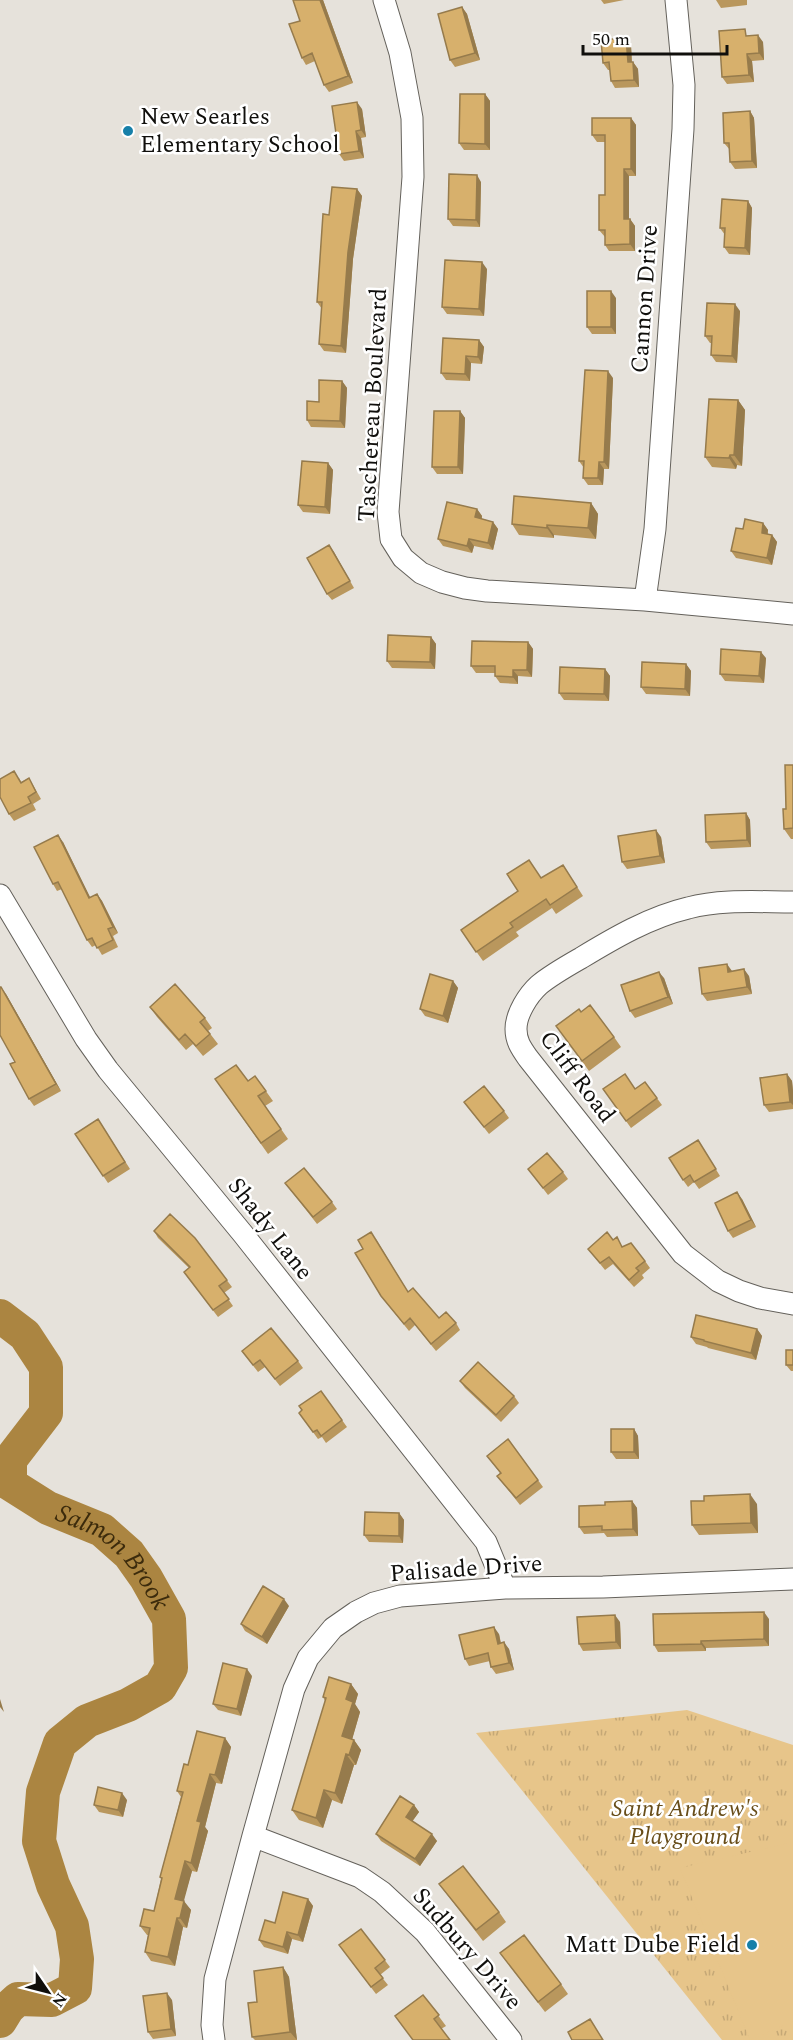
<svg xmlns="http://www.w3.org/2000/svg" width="793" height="2040" font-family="Spectral,serif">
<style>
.park{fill:url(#park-tufts)}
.pitch{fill:#e7c58a}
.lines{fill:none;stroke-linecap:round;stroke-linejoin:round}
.river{stroke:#ab8541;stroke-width:34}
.street-casing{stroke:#64615b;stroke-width:23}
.street{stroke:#fff;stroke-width:21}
.wall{fill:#b9975d}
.shaded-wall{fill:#967b4c}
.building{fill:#d7b06c;stroke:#967b4c;stroke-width:1.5}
.poi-dot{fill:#1780a9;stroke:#fff;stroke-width:2}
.labels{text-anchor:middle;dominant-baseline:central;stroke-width:5;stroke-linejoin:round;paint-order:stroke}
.poi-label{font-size:24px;fill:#100f0c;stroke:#fff;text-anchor:start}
.street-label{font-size:24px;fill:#100f0c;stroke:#fff}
.park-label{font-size:24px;font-style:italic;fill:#684d19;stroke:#fff}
.water-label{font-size:26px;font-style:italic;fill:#3c2b0c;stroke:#fff}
</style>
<defs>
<pattern id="park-tufts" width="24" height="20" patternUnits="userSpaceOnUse" patternTransform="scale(1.5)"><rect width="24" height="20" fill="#e7c58a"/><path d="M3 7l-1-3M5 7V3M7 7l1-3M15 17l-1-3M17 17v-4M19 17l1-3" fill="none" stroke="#c5a876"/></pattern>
</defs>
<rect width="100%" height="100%" fill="#e6e2db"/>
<!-- park -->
<path class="park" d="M687,1710L793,1745V2040H722L476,1733Z"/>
<!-- pitch -->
<path class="pitch" d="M793,1842V2021L750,2040L680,1868Z"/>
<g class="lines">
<!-- river -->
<path class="river" id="s1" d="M0,1316L25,1335L46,1367V1413L10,1460V1484L48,1508L102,1530L129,1554L146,1578L169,1619L171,1668L160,1687L128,1705L87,1721L60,1743L43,1792L39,1841L53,1885L72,1926L77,1959L75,1988L52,2000L18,1999L8,2008L0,2021"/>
<!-- street casing -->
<g class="street-casing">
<path id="street" d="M384,0L400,53L412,118L413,177L388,512L391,539L403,558L421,573L442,582L465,588L487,591L645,600L793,614
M645,600L655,529L683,129L684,85L676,0
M0,895L86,1039L108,1070L243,1234L486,1542L505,1588
M793,902C758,902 722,899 688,908C650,917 614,938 581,958C567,966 551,975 539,985C528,995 516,1014 516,1029C516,1041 521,1048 528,1058L683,1254L718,1281L739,1291L760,1298L793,1304
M253,1836L360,1877L382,1892L425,1932L511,2040
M214,2040L212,2025L215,1979L253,1836L294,1689L308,1658L333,1628L356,1612L374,1603L400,1596L505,1588L603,1587L793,1579"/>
</g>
<!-- street -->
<use href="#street" class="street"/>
</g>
<!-- wall -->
<path class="wall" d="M293,0H323L353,83L329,92L324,85L315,61L306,65L302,58L300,21Z
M601,0H624L604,4Z
M716,0H747V5L721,8Z
M462,7L467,14L480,60L455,67L450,60Z
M750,35L763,42L764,60L752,61L754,82L727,84L722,77Z
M631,45L632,62H633L638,69L639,87L615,88L611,81L610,70H608L603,63Z
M485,94L490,101V150H464L459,143Z
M362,109L366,137L361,138L364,158L344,161L339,154Z
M750,111L754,118L757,168L735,169L730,162V150L724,143Z
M631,118L636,125V176H629V219H630L635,226V251H609L605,245V237L599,230L605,195V142H597L592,135Z
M481,182L480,227L453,226L448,219Z
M357,189L362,196L353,259L346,353L324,351L319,344L322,309L317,302L329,215Z
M748,201L752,208L750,255L729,254L724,247L725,235L720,228Z
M487,269L484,316L447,314L442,307Z
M616,298V334H592L587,327Z
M740,311L737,363L716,362L711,355V343H710L705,336Z
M479,340L484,347L482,364L471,363L470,381L446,380L441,373Z
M613,378L609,469H604L603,485H588L583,478L584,468L579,461Z
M342,381L347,388L345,428L311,427L307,420L319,402Z
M738,400L745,410L742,466L737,465L736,469L712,467L705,457Z
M460,411L465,418L463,474H437L432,467Z
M328,463L333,470L330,514L303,512L298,505Z
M591,503L598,514L596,539L554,535V538L519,535L512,524Z
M477,509L482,516V519L493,522L498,529L493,550L474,546L472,553L443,546L438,539Z
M763,523L768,530V534L772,535L777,542L772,565L736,558L731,551L743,529Z
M329,545L354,588L332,600L327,594Z
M431,637L436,644L435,669L392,668L387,661Z
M528,642L533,649L532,677L518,676V684L500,683L495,676V673H476L471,666Z
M766,658L764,683L725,681L720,674Z
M686,664L691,671L690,696L646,694L641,687Z
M605,669L610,676L609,701L564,700L559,693Z
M793,765V839H791L784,829Z
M19,778L21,782L29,778L41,799L33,804L36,810L14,821L9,814Z
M746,813L750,820L751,847L711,849L706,842Z
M661,837L665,863L627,869L622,862Z
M63,842L90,898L97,894L102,901L118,933L113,936L118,947L102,955L96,945L92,947L87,940L62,889L57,891L53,884Z
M563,865L583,896L556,914L552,908L516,932L519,936L483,961L461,930Z
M732,971L749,976L752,994L707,1001L702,994Z
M664,978L673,1004L635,1018L630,1011Z
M453,981L458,988L448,1023L425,1016L420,1009Z
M6,994L61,1091L34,1106L29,1099L15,1062Z
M150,1007L205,1018L212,1028L208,1031L218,1044L203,1056L193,1044L186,1050L157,1017Z
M581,1012L614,1037L621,1047L589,1071L556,1026Z
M787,1074L792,1081L793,1091V1109L769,1112L764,1105Z
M255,1076L273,1101L265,1106L288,1139L268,1154L215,1079L248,1081Z
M645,1082L662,1105L631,1128L603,1089H635Z
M464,1102L504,1111L509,1118L489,1134Z
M98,1119L130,1169L108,1183L75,1134Z
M698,1140L720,1176L699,1189L694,1182L688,1187L683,1180Z
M528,1169L563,1172L568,1179L548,1195Z
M285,1183L332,1202L337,1209L317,1224Z
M742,1199L756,1227L733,1238L728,1231Z
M154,1231L195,1238L232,1287L224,1293L233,1306L218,1317L184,1272L189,1268L158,1238Z
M376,1239L408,1292L439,1318L456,1323L460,1330L436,1351L415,1325L409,1331L381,1296L363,1249Z
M613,1240L645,1261L650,1268L642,1275L644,1278L634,1287L613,1264L605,1270L588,1249Z
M757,1329L762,1336L756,1360L708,1348L707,1347L696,1344L691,1337Z
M793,1350V1371H791L786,1365Z
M242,1351L298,1361L303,1368L280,1386L265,1367L258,1372Z
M460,1381L514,1396L519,1403L501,1422L465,1388Z
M321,1391L347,1427L326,1443L322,1437L318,1439L299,1413Z
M634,1429L638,1436L639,1459H616L611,1452Z
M508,1439L543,1487L520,1505L497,1476L500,1473L487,1456Z
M632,1501L637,1508L638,1536L607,1537L604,1533L584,1534L579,1527L605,1505Z
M757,1504L758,1533L699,1535L692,1525Z
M399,1513L404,1520L403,1543L369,1542L364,1535Z
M289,1606L267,1644L245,1631L241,1624Z
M769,1619V1646L706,1648V1651L658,1652L654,1645Z
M620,1622L621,1649L583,1651L579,1644Z
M499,1634L501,1643L509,1649L514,1670L496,1674L491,1667L490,1661L469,1666L465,1659Z
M252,1676L241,1716L218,1710L213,1704Z
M351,1684L358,1694L355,1704L360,1712L352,1739L354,1740L361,1750L356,1765H354L342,1804L332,1800L323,1828L299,1820L292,1810L325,1701L323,1697Z
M225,1738L231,1747L222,1784L216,1783L205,1827L208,1831L197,1872L192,1871L183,1901L191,1910L187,1928L183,1927L175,1966L151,1961L145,1952L148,1935H147L140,1926L154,1911L161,1879L160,1877L181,1797L177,1791L188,1765Z
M127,1800L123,1817L99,1812L94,1805Z
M414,1805L419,1812L412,1822L437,1841L420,1866L381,1841L376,1834Z
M439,1884L499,1912L506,1922L483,1941Z
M308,1899L313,1906L303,1942L292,1939L288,1954L264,1947L259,1940L275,1923Z
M361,1929L390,1967L380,1975L388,1985L376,1994L339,1945Z
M500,1953L561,1984L568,1994L545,2012Z
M283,1967L289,1977L297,2040H255L252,2037L257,2002Z
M423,1995L446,2026L441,2029L395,2016Z
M172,2000L176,2036L153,2039L148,2032Z"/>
<!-- shaded-wall -->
<path class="shaded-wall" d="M320,0H323L353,83L348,76Z
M462,7L467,14L480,60L475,53Z
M758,35L763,42L764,60L759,53Z
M626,38L631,45L632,69L628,62Z
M747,54L752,61L754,82L749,75Z
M633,62L638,69L639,87L634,80Z
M485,94L490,101V150L485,144Z
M357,102L362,109L366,137L361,130Z
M750,111L754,118L757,168L752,161Z
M631,118L636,125V176L631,169Z
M356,131L361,138L364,158L359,151Z
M624,169L629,176V226L624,219Z
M477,175L481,182L480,227L476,220Z
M357,189L362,196L353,259L346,353L341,346L348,252Z
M748,201L752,208L750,255L745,248Z
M630,219L635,226V251L630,244Z
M482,262L487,269L484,316L479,309Z
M611,291L616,298V334L611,327Z
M735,304L740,311L737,363L732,356Z
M479,340L484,347L482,364L478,357Z
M466,356L471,363L470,381L465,374Z
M608,371L613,378L609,469L604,462Z
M342,381L347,388L345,428L340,421Z
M738,400L745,410L742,466L734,455Z
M460,411L465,418L463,474L458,467Z
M730,455L737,465L736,469L729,458Z
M599,462L604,469L603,485L598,478Z
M328,463L333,470L330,514L325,507Z
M591,503L598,514L596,539L588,528Z
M477,509L482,516L480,524L475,517Z
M493,522L498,529L493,550L488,543Z
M763,523L768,530L766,540L762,533Z
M547,525L554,535V538L547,528Z
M772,535L777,542L772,565L767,558Z
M469,539L474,546L472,553L467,546Z
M329,545L334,552L354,588L350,581Z
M431,637L436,644L435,669L430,662Z
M528,642L533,649L532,677L527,670Z
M761,652L766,658L764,683L759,676Z
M686,664L691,671L690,696L685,689Z
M605,669L610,676L609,701L604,694Z
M513,670L518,676V684L513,677Z
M746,813L750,820L751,847L747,840Z
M656,830L661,837L665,863L660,856Z
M58,835L63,842L94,905L89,898Z
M97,894L102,901L118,933L113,927Z
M727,964L732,971L733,979L728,972Z
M744,969L749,976L752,994L747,987Z
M659,972L664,978L673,1004L668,997Z
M453,981L458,988L448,1023L443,1016Z
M1,987L6,994L61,1091L56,1084Z
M787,1074L792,1081L793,1091V1105L790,1102Z
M737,1192L742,1199L756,1227L751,1220Z
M757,1329L762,1336L756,1360L751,1353Z
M634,1429L638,1436L639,1459L634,1452Z
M750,1494L757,1504L758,1533L751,1523Z
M632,1501L637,1508L638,1536L633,1529Z
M399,1513L404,1520L403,1543L399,1536Z
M284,1599L289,1606L267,1644L262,1637Z
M764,1612L769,1619V1646L764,1639Z
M615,1615L620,1622L621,1649L616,1642Z
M494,1627L499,1634L502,1651L498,1644Z
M701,1641L706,1648V1651L701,1644Z
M504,1642L509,1649L514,1670L509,1663Z
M247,1669L252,1676L241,1716L237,1709Z
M351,1684L358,1694L355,1704L360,1712L350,1747L342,1736L346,1699Z
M0,1699L4,1712L0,1707Z
M225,1738L231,1747L222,1784L215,1775Z
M354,1740L361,1750L356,1765L349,1755Z
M346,1754L354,1765L342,1804L335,1793Z
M210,1774L216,1783L205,1827L208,1831L197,1872L191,1863L197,1821Z
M324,1790L332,1800L323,1828L316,1818Z
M122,1793L127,1800L123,1817L118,1810Z
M414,1805L419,1812L410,1824L406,1817Z
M432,1834L437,1841L420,1866L415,1859Z
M185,1861L192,1871L182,1908L175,1899Z
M308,1899L313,1906L303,1942L298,1935Z
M184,1901L191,1910L187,1928L180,1918Z
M177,1918L183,1927L175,1966L168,1957Z
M287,1932L292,1939L288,1954L283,1947Z
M283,1967L289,1977L297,2040L290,2032Z
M167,1993L172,2000L176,2036L171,2029Z"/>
<!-- building -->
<path class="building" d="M293,0H320L348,76L324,85L312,53L302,58L289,24L300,21Z
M462,7L475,53L450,60L438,14Z
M745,29L746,36L758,35L759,53L747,54L749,75L722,77L719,31Z
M626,38L628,62H633L634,80L611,81L609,62L603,63L601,40Z
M460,94H485V144L459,143Z
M357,102L361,130L356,131L359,151L339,154L332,106Z
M750,111L752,161L730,162L729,143H724L723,113Z
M592,118H631V169H624V219H630V244L605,245V230H599V195H605V135H592Z
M449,174L477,175L476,220L448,219Z
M332,187L357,189L348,252L341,346L319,344L322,302H317L323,214L329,215Z
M722,199L748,201L745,248L724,247L725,228H720Z
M445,260L482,262L479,309L442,307Z
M587,291H611V327H587Z
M707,303L735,304L732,356L711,355L712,336H705Z
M443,338L479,340L478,357L466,356L465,374L441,373Z
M585,370L608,371L604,462H599L598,478H583L584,461H579Z
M319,380L342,381L340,421L307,420V401L319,402Z
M709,399L738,400L734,455H730L729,458L705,457Z
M434,411H460L458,467H432Z
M302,461L328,463L325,507L298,505Z
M514,496L591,503L588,528L547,525V528L512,524Z
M447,502L477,509L475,517L493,522L488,543L469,539L467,546L438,539Z
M745,519L763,523L762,533L772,535L767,558L731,551L736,528L743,529Z
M329,545L350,581L327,594L307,558Z
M388,635L431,637L430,662L387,661Z
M472,641L528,642L527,670H513V677L495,676V666H471Z
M721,649L761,652L759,676L720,674Z
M642,662L686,664L685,689L641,687Z
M560,667L605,669L604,694L559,693Z
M785,765H793V828L784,829L783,809H786Z
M14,771L21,783L29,778L36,792L28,797L31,803L9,814L0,797V779Z
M746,813L747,840L706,842L705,815Z
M656,830L660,856L622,862L618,836Z
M58,835L89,898L97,894L113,927L108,929L113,940L97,948L92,938L87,940L58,882L53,884L34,847Z
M529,860L541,878L563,865L577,887L550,905L546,899L510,923L513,927L476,952L461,930L518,891L507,874Z
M727,964L728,972L744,969L747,987L702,994L699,968Z
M659,972L668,997L630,1011L621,985Z
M430,974L453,981L443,1016L420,1009Z
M175,984L205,1018L200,1022L210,1034L196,1046L185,1034L179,1040L150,1007Z
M0,987H1L56,1084L29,1099L10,1064L15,1062L0,1035Z
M590,1005L614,1037L582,1061L556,1026L579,1009L581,1012Z
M236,1065L248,1081L255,1076L266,1091L258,1096L281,1129L261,1143L215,1079Z
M625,1074L635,1089L645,1082L657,1098L626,1121L603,1089Z
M787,1074L790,1102L764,1105L760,1078Z
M484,1086L504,1111L484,1127L464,1102Z
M98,1119L125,1162L103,1176L75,1134Z
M698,1140L716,1169L694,1182L690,1175L683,1180L669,1158Z
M547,1153L563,1172L543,1188L528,1169Z
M304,1168L332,1202L313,1217L285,1183Z
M737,1192L751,1220L728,1231L715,1203Z
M170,1214L195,1238L227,1280L219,1286L229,1299L213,1310L184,1272L190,1267L154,1231Z
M371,1232L408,1292L413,1288L439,1318L446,1312L456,1323L431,1344L410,1318L404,1324L381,1296L355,1253L363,1249L358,1240Z
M607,1232L613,1240L617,1237L622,1247L631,1243L645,1261L636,1268L639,1271L629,1280L609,1257L600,1263L588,1249Z
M696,1315L757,1329L751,1353L704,1341V1340L691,1337Z
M271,1328L298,1361L275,1379L260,1360L253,1365L242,1351Z
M786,1350H793V1365H786Z
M478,1362L514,1396L496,1415L460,1381Z
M321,1391L342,1420L321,1436L317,1430L313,1432L299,1413L302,1410L299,1406Z
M611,1429H634V1452H611Z
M508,1439L538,1480L516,1498L497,1476L501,1473L487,1456Z
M750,1494L751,1523L692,1525L691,1501H704V1496Z
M632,1501L633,1529L602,1530V1526L579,1527V1506L605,1505V1502Z
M365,1512L399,1513V1536L364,1535Z
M263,1586L284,1599L262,1637L241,1624Z
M764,1612V1639L701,1641V1644L654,1645L653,1614Z
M615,1615L616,1642L579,1644L577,1617Z
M494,1627L498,1644L504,1642L509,1663L491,1667L488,1653L465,1659L459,1635Z
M223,1663L247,1669L237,1709L213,1704Z
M329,1677L351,1684L346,1699L353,1702L342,1736L354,1740L349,1755L346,1754L335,1793L324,1790L316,1818L292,1810L326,1698L323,1697Z
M197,1731L225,1738L215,1775L210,1774L197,1821L201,1822L191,1863L185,1861L175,1899L184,1901L180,1918H177L168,1957L145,1952L150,1928L140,1926L144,1909L154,1911L162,1878L160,1877L183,1792L177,1791L184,1764L188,1765Z
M98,1787L122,1793L118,1810L94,1805Z
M400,1796L414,1805L406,1817L432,1834L415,1859L376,1834Z
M463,1866L499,1912L476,1930L439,1884Z
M283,1892L308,1899L298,1935L287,1932L283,1947L259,1940L265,1920L275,1923Z
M361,1929L385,1960L375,1968L383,1978L371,1987L339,1945Z
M524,1935L561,1984L538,2002L500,1953Z
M283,1967L290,2032L252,2037L248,2003L257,2002L254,1971Z
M167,1993L171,2029L148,2032L143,1996Z
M423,1995L439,2015L434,2019L450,2040H413L395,2016Z
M590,2019L603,2040H572L568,2032Z"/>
<!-- markers -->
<g class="poi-dot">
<circle cx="128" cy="131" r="6"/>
<circle cx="752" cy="1945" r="6"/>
</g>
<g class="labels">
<!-- poi labels -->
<g class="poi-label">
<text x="140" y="117">New Searles<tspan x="140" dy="28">Elementary School</tspan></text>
<text x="740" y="1945" text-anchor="end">Matt Dube Field</text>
</g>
<!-- street labels -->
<g class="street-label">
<text transform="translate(645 299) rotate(-86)">Cannon Drive</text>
<text transform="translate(373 405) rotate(-87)">Taschereau Boulevard</text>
<text transform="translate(577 1077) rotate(53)">Cliff Road</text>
<text transform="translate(270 1229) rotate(52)">Shady Lane</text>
<text transform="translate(466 1569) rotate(-4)">Palisade Drive</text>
<text transform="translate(467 1949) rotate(49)">Sudbury Drive</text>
</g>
<!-- park labels -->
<g class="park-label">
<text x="685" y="1809">Saint Andrew's<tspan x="685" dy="28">Playground</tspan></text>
</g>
<!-- water labels -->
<g class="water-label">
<text stroke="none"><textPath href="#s1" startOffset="328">Salmon Brook</textPath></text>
</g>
</g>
<!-- north arrow -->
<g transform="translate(48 1992) rotate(125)" stroke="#ffffff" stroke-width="4.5" paint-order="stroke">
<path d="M0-4.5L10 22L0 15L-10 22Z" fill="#100f0c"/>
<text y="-9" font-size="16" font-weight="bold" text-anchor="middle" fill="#100f0c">N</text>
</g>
<!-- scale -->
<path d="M583 45v9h144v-9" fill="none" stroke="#100f0c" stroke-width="3"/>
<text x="592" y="45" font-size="18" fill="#100f0c" stroke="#ffffff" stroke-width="4.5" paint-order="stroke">50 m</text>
</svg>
